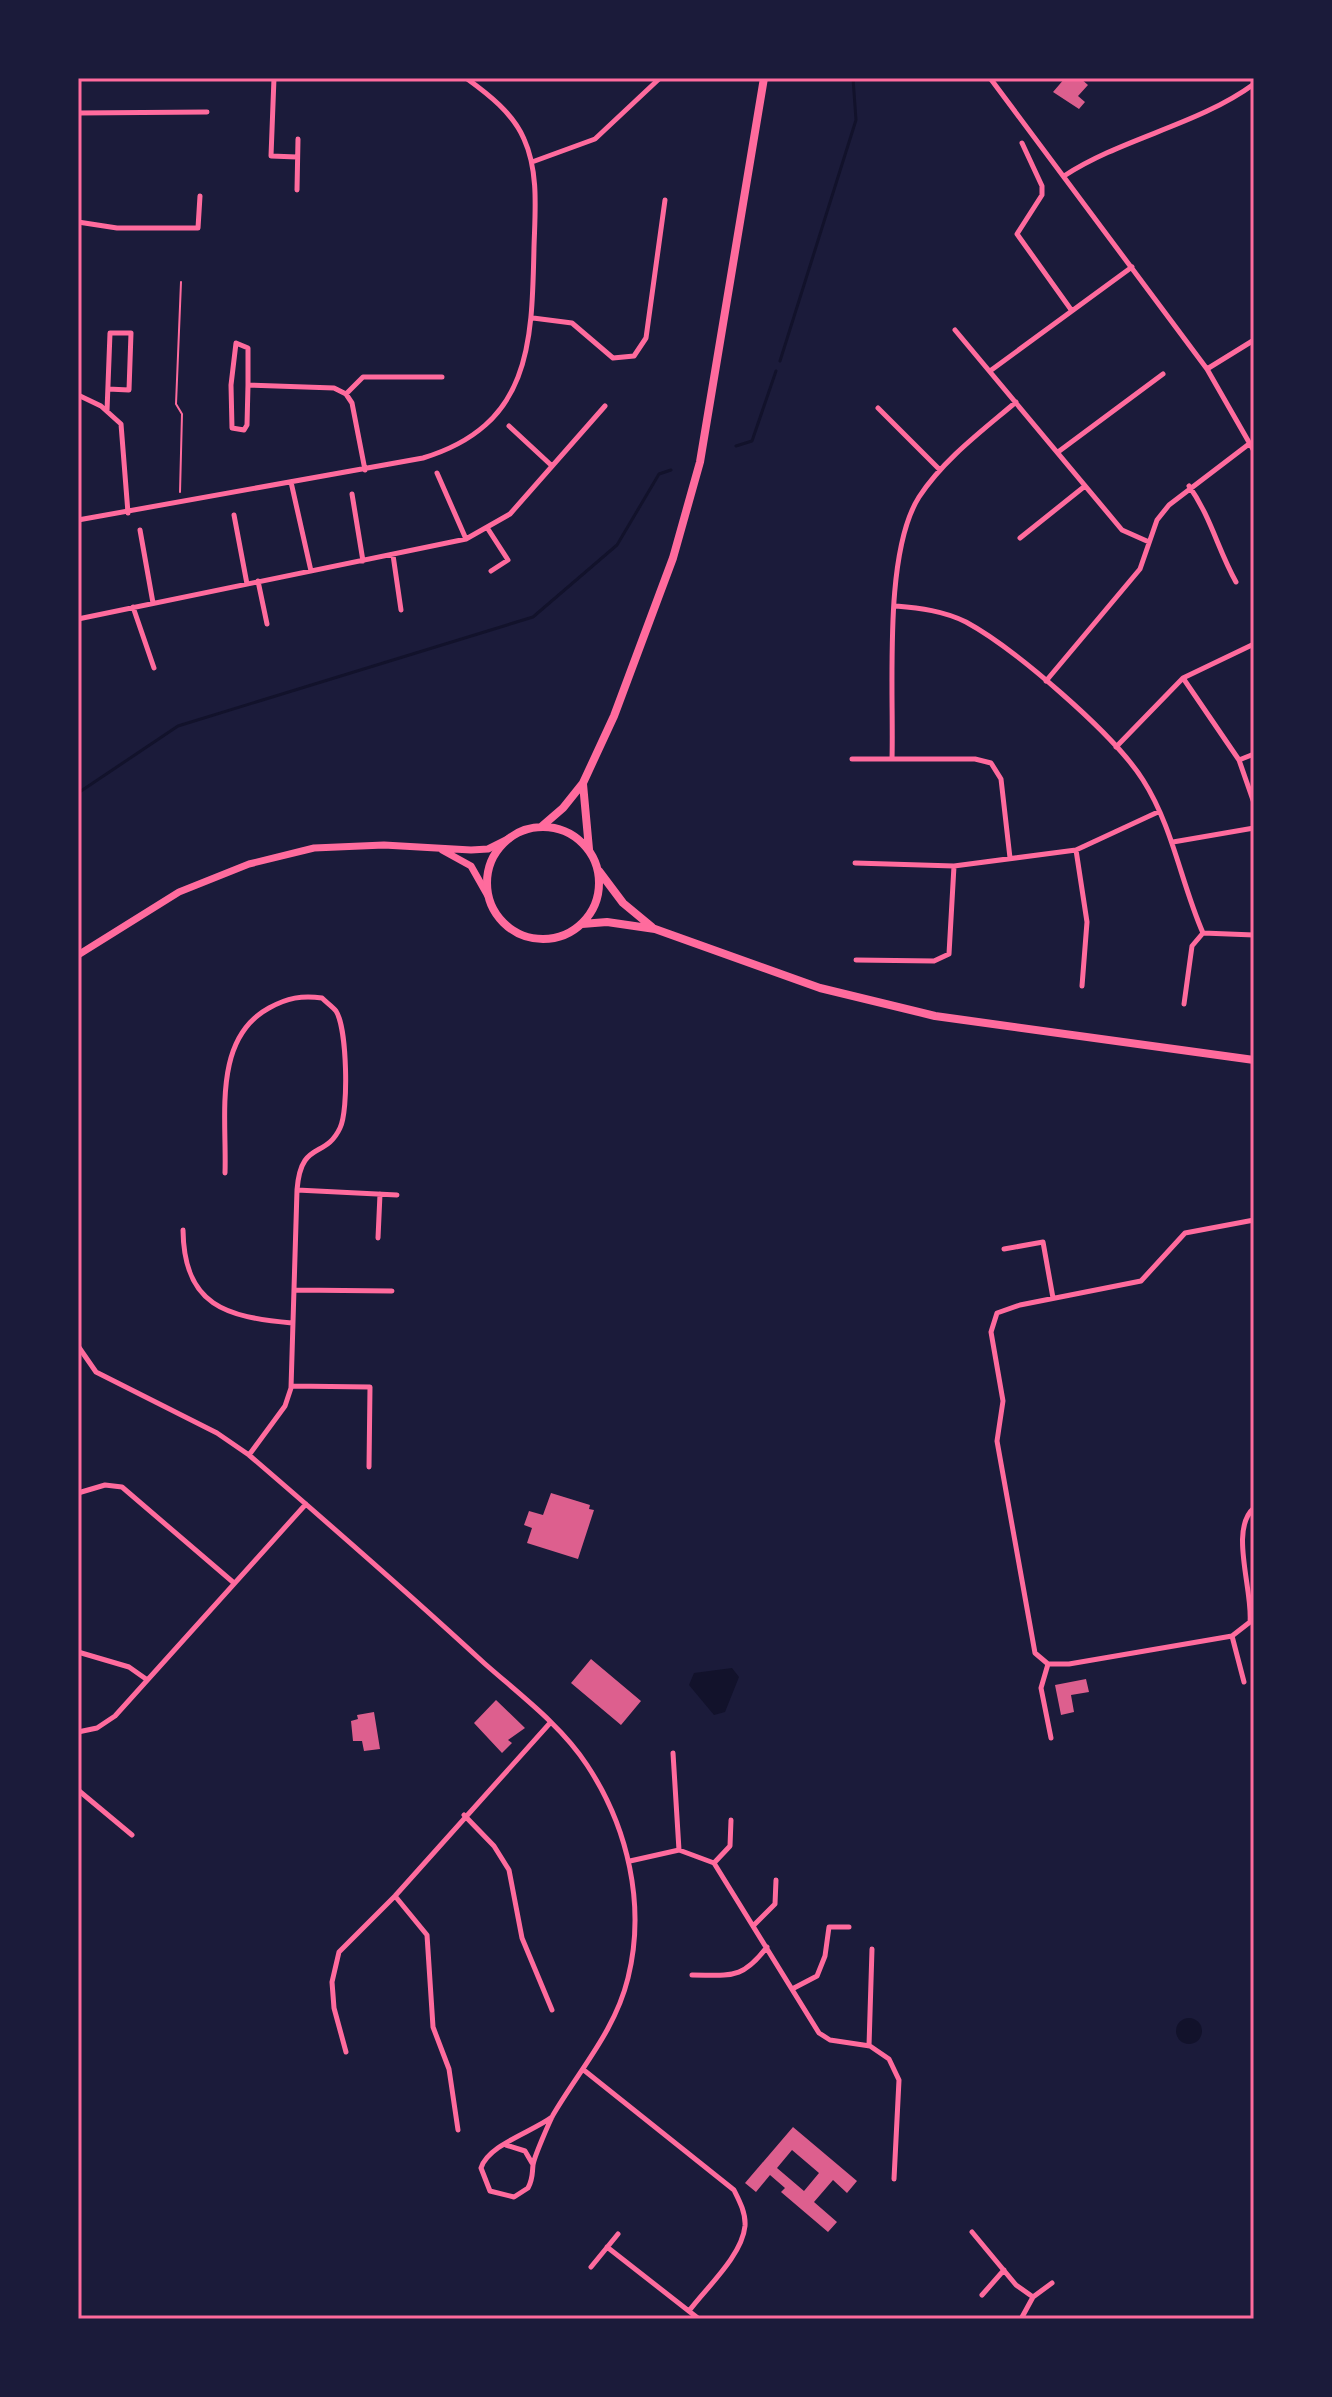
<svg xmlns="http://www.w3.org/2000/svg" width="1332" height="2397" font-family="'DM Sans',sans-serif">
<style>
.water{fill:#12122b}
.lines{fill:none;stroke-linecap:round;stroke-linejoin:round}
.stream{stroke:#12122b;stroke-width:3}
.building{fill:#dd5f8e;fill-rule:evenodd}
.path{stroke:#ff6b9d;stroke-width:2}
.minor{stroke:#ff6b9d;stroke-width:5}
.secondary{stroke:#ff6b9d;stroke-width:7}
.primary{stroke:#ff6b9d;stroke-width:8}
.neatline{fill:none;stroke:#ff6b9d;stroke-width:3}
</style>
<rect width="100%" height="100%" fill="#1b1b3a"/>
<!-- water -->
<path class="water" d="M732,1668L739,1677L725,1712L714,1715L689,1685L694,1673Z
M1176 2031a13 13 0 1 1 26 0a13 13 0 1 1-26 0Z"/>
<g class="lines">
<!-- stream -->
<path class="stream" d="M780,361L856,120L853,78
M736,446L752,441L776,371
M78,793L178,726L533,617L617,545L659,474L671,470"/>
</g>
<!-- building -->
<path class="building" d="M1065,78H1080L1088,85L1078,96L1085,102L1079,109L1053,92Z
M551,1493L590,1505L589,1509L594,1510L578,1559L527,1543L532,1528L524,1525L529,1511L543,1515Z
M591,1659L641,1701L621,1725L571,1683Z
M1086,1679L1089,1692L1071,1695L1074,1712L1061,1715L1055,1685Z
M496,1700L525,1728L508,1740L512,1743L502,1753L474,1723Z
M374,1712L380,1749L364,1751L362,1741H353L351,1721L358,1719L357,1715Z
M793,2127L857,2181L847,2193L833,2180L814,2202L837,2222L828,2232L781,2192L785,2188L770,2175L756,2192L745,2183ZM792,2150L819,2173L804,2191L777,2168Z"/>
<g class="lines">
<!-- path -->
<path class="path" d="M180,492L182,414L176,404L181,282"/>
<!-- minor -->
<path class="minor" d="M274,78L271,156L297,157
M990,78L1207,369L1254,451
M78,113L207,112
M1022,143L1042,186V195L1017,234L1072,311
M532,162L595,139L660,78
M1064,176C1122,138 1198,125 1254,84
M297,190L298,139
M78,222L117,228H198L200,196
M533,318L572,323L613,358L634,356L646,338L665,200
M955,330L1122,530L1149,542
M1207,369L1254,340
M990,371L1132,267
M248,385L247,425L244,430L232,428L231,385L236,343L248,348V385L334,388L346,394L352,403L365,470
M346,394L363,377H442
M78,395L101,406L121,424L128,513
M878,408L940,470
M107,411L110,333H131L129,390L108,389
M509,426L551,465
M1058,452L1163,374
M437,473L466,539
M291,482L311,571
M1189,486C1211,517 1218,550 1236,582
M352,494L363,561
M234,515L247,584
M78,520L423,458C531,425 532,344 534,247C535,212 539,172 524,139C513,113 488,94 466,78
M488,529L508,560L491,571
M140,530L153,603
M1020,538L1085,486
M393,555L401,610
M258,581L267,624
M896,606C920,608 944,611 966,622C1014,648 1114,734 1143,780C1173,827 1181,883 1203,933
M133,607L154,668
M78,619L466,539L510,514L605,406
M1183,678L1239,760L1254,803
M1046,681L1140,569L1157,520L1169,505L1249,444
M1116,747L1183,678L1254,644
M852,759H975L991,763L1001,779L1010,858
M892,759C894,690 883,554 919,497C944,459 982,431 1016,402
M1239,760L1254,754
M1173,842L1254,828
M1076,850L1087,922L1082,986
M855,863L954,866L1076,850L1158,812
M1203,933L1254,935
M856,960L934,961L949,954L954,866
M1184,1004L1192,946L1203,933
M225,1173C227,1118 212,1039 269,1008C287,998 302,995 322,998C326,1002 333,1007 336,1011C347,1028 349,1110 340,1128C325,1160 301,1139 297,1190
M1254,1220L1185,1233L1141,1281L1020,1305L997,1313L991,1332L1003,1401L997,1441L1035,1653L1048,1664H1069L1232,1636L1250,1622C1253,1590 1229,1529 1254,1508
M183,1230C184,1306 226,1317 292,1323
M378,1238L380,1194
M1004,1249L1043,1242L1053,1298
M295,1290L392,1291
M78,1346L96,1372L217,1433L249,1455C328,1523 407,1592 484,1663C519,1694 561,1725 587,1765C628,1827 646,1905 628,1978C615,2031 580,2069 553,2115C549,2123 534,2157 533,2165C532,2174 533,2179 528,2188L514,2197L490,2191L481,2168C488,2145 532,2132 552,2117
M291,1386L370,1387L369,1467
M249,1455L285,1406L291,1388L297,1190L397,1195
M78,1493L105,1485L122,1487L234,1583
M1232,1636L1244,1682
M78,1652L129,1667L146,1679
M1048,1664L1041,1688L1051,1738
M78,1732L97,1728L115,1716L306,1504
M673,1753L679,1850
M78,1790L132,1835
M464,1815L494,1846L509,1870L522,1938L552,2010
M630,1861L679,1850L714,1863L819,2033L830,2040L870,2046L889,2059L899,2080L894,2179
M714,1863L730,1846L731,1820
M395,1896L427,1935L433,2027L449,2069L458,2130
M753,1926L775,1904L776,1880
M692,1975C731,1975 742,1980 767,1947
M794,1988L817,1976L825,1956L829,1927H849
M869,2046L872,1949
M346,2052L334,2008L332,1982L339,1952L395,1896L550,1723
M585,2071L734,2190C739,2200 746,2213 745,2226C742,2256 706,2288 689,2311
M506,2145L525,2151L532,2163
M972,2232L1016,2285L1033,2297
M607,2247L699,2319
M591,2267L618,2234
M982,2295L1004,2270
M1021,2319L1033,2297L1052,2283"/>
<!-- secondary -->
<path class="secondary" d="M442,850L471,866L488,896
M78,955L179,892L249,864L314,848L384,845L471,850L488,849L510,838"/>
<!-- primary -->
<path class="primary" d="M583,784L589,849
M541,827L563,808L583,783L614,716L673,558L700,462L764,78
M487 883a56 56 0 1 1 112 0a56 56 0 1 1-112 0Z
M599,871L623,903L652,927
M582,924L607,922L655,929L820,988L935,1016L1254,1060"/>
</g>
<!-- border -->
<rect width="1332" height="2397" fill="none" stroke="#1b1b3a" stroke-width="160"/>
<rect x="80" y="80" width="1172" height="2237" class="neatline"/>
</svg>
